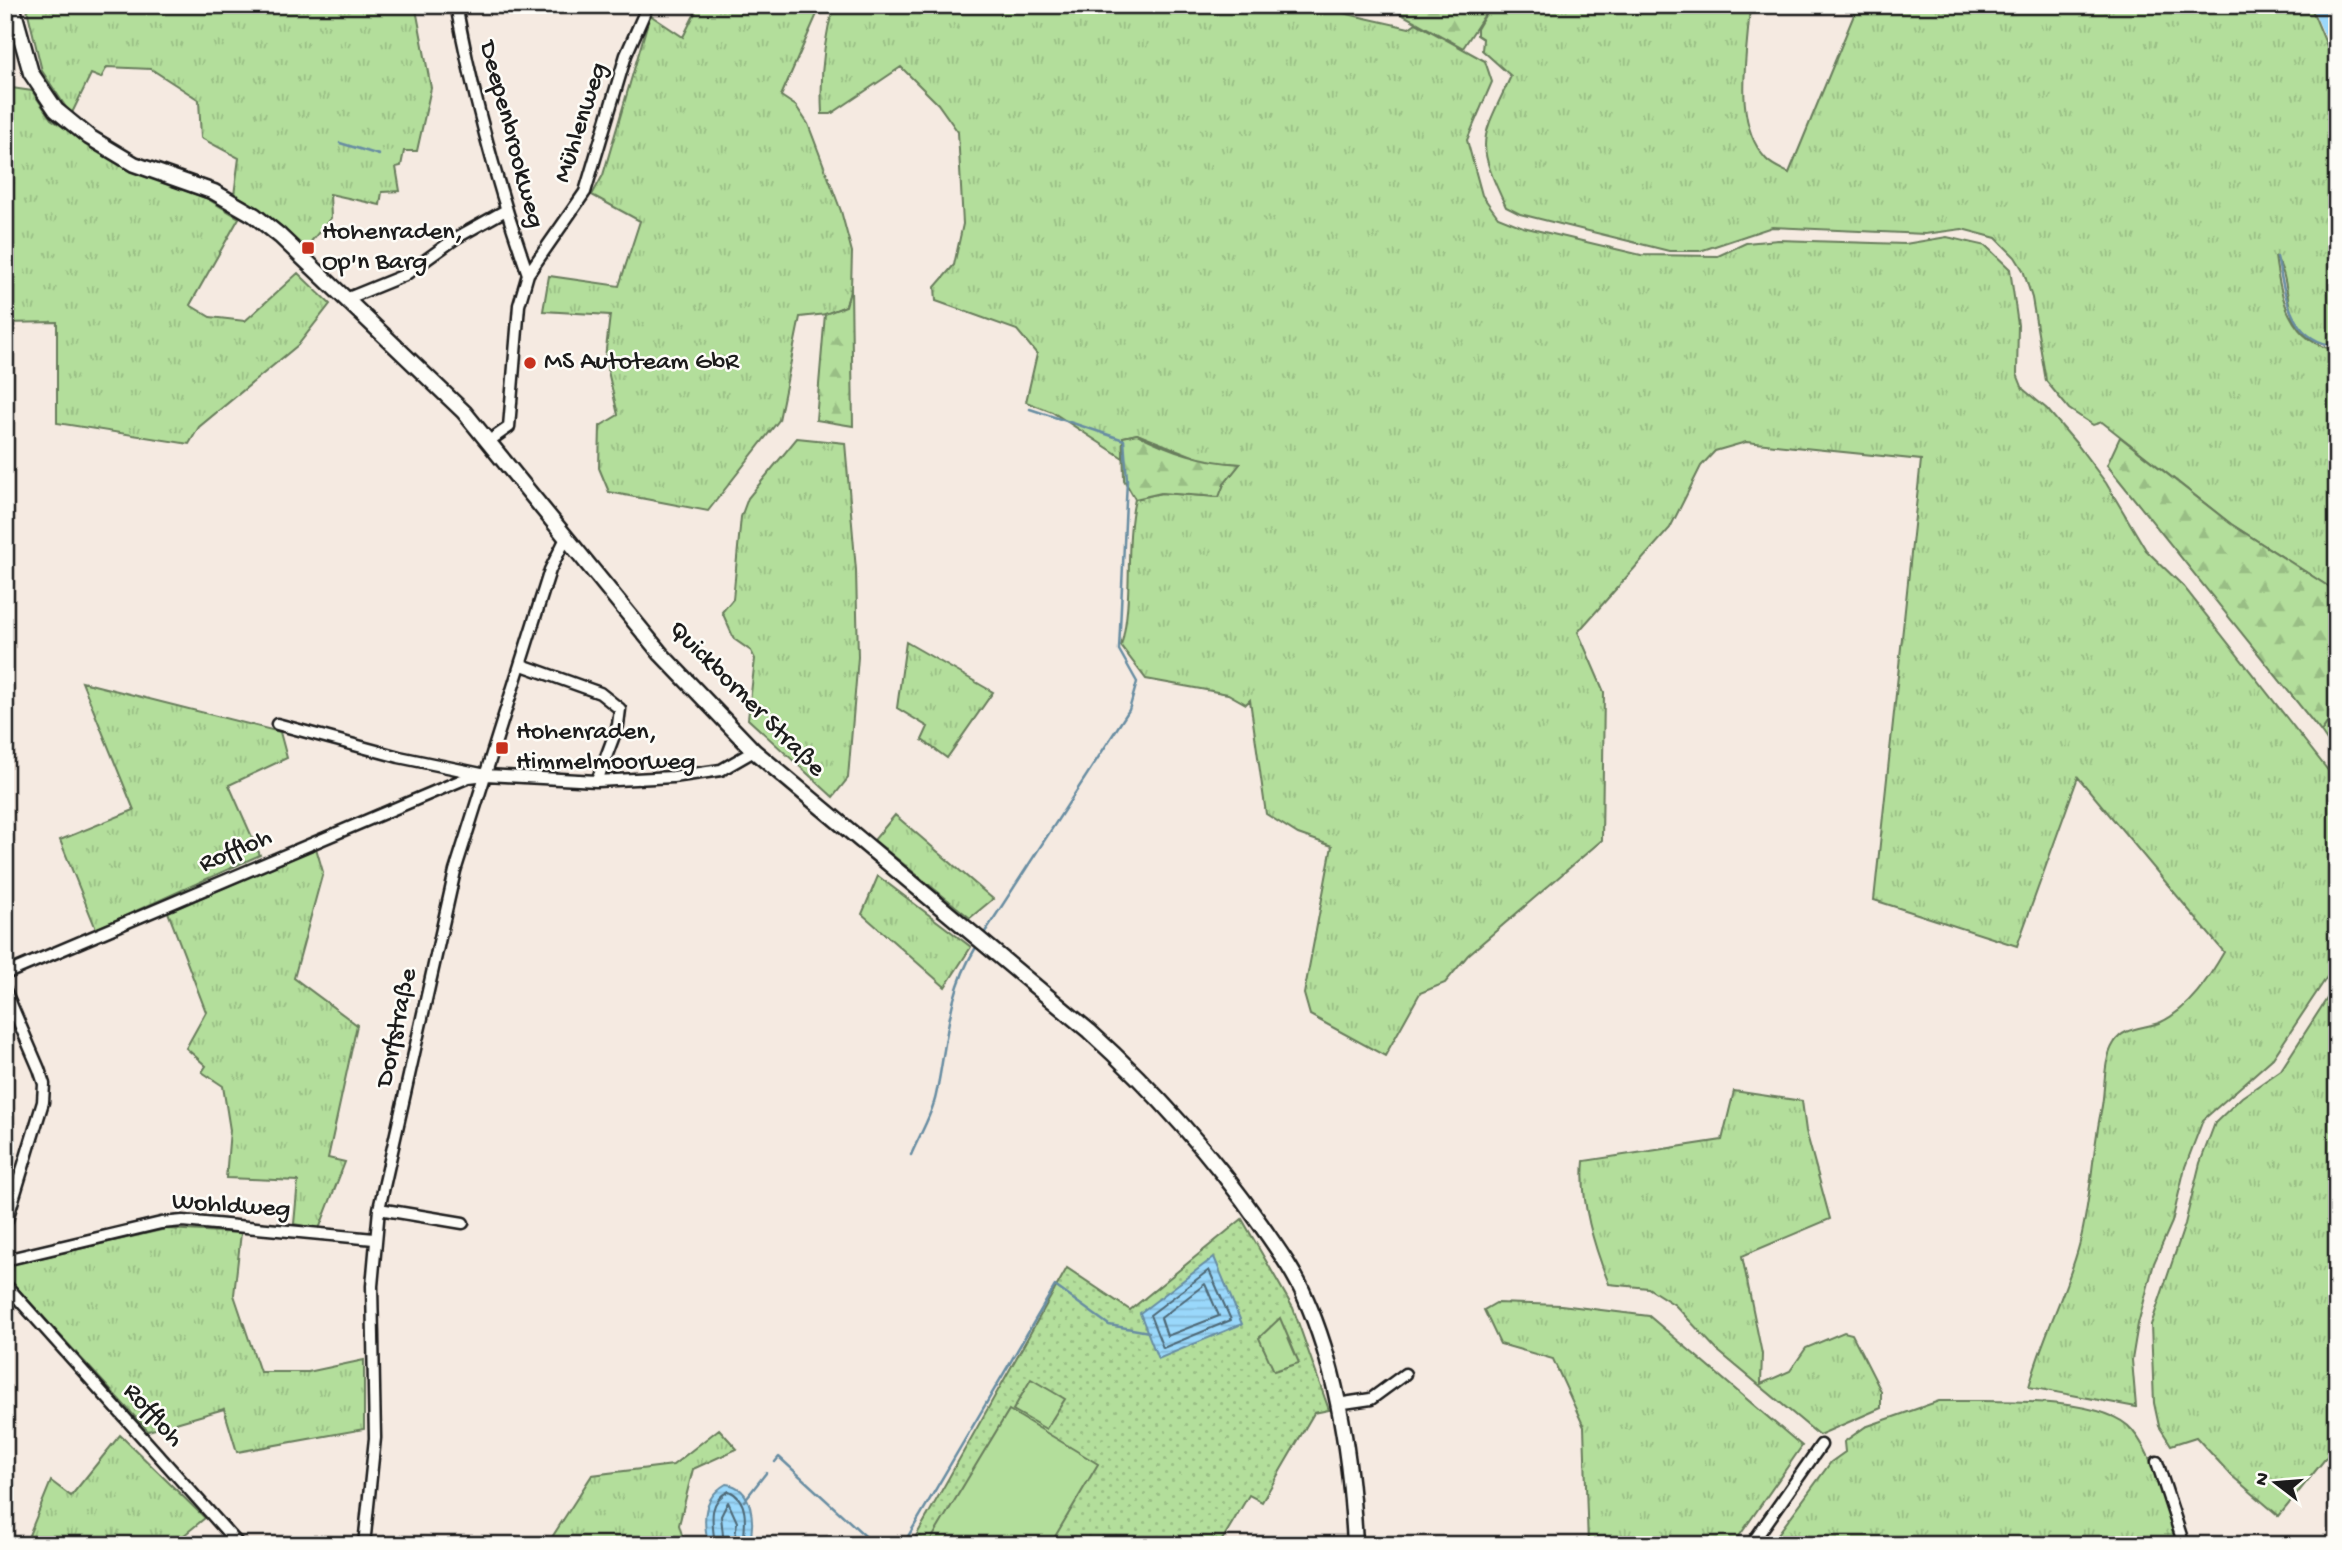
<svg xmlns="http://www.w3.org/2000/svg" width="2342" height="1550" font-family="'Gochi Hand',sans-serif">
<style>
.grass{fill:url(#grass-tufts);stroke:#687d5c;stroke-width:2}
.forest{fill:url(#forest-firs);stroke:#687d5c;stroke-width:2}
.park{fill:url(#park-dots);stroke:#687d5c;stroke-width:2}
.pitch{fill:#b3de9b;stroke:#687d5c;stroke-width:2}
.water{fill:url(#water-rules);stroke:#688da2;stroke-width:2}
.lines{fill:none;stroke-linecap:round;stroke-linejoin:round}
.shore{stroke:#4e6775;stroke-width:2}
.stream{stroke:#688da2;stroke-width:2.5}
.river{stroke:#9ad8fb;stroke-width:18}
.minor-casing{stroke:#1c1c1c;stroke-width:15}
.secondary-casing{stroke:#1c1c1c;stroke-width:19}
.minor{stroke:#fdfcf7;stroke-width:10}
.secondary{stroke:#fdfcf7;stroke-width:14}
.poi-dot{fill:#c8321e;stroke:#fdfcf7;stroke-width:2.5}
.labels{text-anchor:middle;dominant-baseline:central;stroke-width:5;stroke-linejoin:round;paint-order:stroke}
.street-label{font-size:26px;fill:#1c1c1c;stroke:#fdfcf7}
.poi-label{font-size:26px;fill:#1c1c1c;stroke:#fdfcf7;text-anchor:start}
</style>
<defs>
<pattern id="grass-tufts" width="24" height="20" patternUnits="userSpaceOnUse" patternTransform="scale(1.75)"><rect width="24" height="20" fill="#b3de9b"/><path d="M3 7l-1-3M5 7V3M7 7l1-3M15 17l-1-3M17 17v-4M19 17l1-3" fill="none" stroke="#99be85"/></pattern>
<pattern id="forest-firs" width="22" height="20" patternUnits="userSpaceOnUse" patternTransform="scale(1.75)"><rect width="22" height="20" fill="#b3de9b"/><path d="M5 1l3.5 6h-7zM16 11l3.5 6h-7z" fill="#99be85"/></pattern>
<pattern id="park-dots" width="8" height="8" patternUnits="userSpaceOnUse" patternTransform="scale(1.75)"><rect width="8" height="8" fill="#b3de9b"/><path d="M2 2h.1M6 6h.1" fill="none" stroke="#99be85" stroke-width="1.8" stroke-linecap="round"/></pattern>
<pattern id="water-rules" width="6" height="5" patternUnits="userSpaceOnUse" patternTransform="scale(1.75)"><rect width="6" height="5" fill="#9ad8fb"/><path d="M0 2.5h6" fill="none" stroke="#84b9d7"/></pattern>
</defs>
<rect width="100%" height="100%" fill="#f5eae1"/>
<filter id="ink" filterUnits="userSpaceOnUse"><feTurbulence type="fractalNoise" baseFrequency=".0143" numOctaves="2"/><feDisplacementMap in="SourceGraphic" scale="14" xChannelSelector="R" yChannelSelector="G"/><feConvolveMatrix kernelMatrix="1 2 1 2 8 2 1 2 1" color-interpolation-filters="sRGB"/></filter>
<g filter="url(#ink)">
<!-- grass -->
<path class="grass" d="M26,5H411L416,9L431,88L417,151H404L401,166L396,167L400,191L382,192L380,205L330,194L331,218L303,251L267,217L234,195L239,158L201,138L199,100L151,69L107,67L101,78L91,74L71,115L42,71Z
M699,5H821L781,96L796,106L808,124L841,211L852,252L851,288L846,306L827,314L800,317L779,420L708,511L609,492L599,468L600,426L618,415L605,358L610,315L543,311L549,276L619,286L640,221L592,195L603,175L650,15L683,37Z
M834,5H1336L1334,11L1409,28L1416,23L1485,61L1492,82L1467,140L1482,195L1498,217L1523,227L1641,255L1718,256L1746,243L1778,240L1905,244L1947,237L1986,246L2010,269L2018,325L2017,374L2023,389L2047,409L2076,443L2106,483L2146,550L2184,587L2330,773L2337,789V962L2273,1058L2203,1120L2185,1167L2172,1222L2154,1263L2138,1324L2132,1360L2136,1407L2029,1387C2042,1336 2068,1290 2080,1242C2091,1199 2092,1154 2101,1111C2106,1090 2102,1062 2114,1043C2124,1026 2145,1029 2161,1022C2189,1009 2209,978 2224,952L2078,777L2017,946L1874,900L1921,460L1746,442L1715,451L1701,466L1670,528L1578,632L1604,692L1602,840L1468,955L1445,983L1420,993L1385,1056L1310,1015L1304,994L1332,846L1298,834L1266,814L1250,700L1246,704L1228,694L1146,679L1121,646C1134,598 1124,547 1135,499L1161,493L1218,497L1224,484L1240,464L1208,462L1137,434L1123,437V458L1052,412L1026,402L1037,354L1017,330L936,301L935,287L954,265L963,224L958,132L938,104L901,67L831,114H822C820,76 823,42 834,5Z
M1491,5H1750C1748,52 1731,121 1766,159C1771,165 1781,169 1789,173L1858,5H2310L2337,70V346C2273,339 2298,288 2275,256C2280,295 2289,344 2337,350V592L2231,524L2102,422L2093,425L2069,409L2046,381L2032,298L2023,270L2015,257L1996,238L1962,229L1925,234L1772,227L1700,251H1669L1520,214L1506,207C1474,139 1481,141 1511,76L1482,50L1483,39L1477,35V29Z
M5,87L32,91L51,119L127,169L206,198L239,218L190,305L210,317L245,321L298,273L330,304L298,345L199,427L189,444L57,423V322L5,323Z
M797,438L845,443L856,570L858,657L848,778L833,797L748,719L755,659L751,651L734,639L722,612L733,599L741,517L748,498Z
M906,642L993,692L947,758L922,740L928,727L897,708Z
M82,682L280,732L287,758L229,785L260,855L96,929L60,840L134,810Z
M2337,708V756L2321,732Z
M895,815L993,899L970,918L874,840Z
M316,848L323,872L294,978L357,1025L328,1158L345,1162L319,1229L294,1224L298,1181L226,1178L230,1130L223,1086L202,1072L206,1066L186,1048L206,1012L168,912Z
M878,876L971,947L945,987L862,914Z
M2337,983V1453L2329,1454L2279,1516L2232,1476L2196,1437L2171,1445L2159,1426L2154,1403L2151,1325L2185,1224L2200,1163L2215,1123L2242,1097L2281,1070Z
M1734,1091L1802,1101L1806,1131L1830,1219L1742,1256L1762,1354L1761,1384L1790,1371L1806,1348L1844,1332L1852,1334L1881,1391V1408L1819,1435L1717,1350L1675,1305L1648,1288L1609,1284C1594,1246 1580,1202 1584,1161L1722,1140Z
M166,1229L241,1233L234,1295L260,1372H308L364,1360V1429L237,1452L224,1409L148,1431L5,1275L9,1265Z
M1496,1303L1561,1305L1649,1316L1802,1446L1733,1545H1588L1584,1427L1553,1359L1500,1344L1484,1310Z
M1939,1401C1984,1402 2102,1394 2132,1430C2157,1459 2165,1509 2177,1545H1770L1831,1462L1845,1452L1844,1442L1865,1427Z
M719,1429L737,1449L693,1469L679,1525L685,1545H547L592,1475L673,1465Z
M120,1435L205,1518L172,1545H25L51,1481L71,1496Z"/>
<!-- forest -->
<path class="forest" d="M1385,5H1491L1463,48Z
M851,288L853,426L816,420L825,314L846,306Z
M1137,434C1171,451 1203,462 1240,464L1224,484L1219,497L1161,493L1135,499L1124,480L1123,437Z
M2120,437L2231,524L2337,592V708L2321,732L2107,465Z"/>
<!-- park -->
<path class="park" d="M1242,1219L1293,1308L1329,1410L1314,1413L1262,1502L1249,1495L1219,1545H911L1067,1268L1130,1310Z"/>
<!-- pitch -->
<path class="pitch" d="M1280,1318L1299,1363L1274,1371L1259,1338Z
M1031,1379L1065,1399L1046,1429L1013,1410Z
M1009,1410L1098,1464L1050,1545H932L929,1543Z"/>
<!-- water -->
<path class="water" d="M1214,1257L1242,1324L1158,1359L1140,1313Z
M726,1484C754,1487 755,1524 749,1545H709C702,1521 703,1497 726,1484Z"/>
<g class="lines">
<!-- shore -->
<path class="shore" d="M1209,1270L1231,1320L1163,1348L1150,1315Z
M1205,1284L1219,1316L1167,1336L1161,1318Z
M715,1545C713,1525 706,1502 729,1491C750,1500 745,1527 743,1545
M724,1545L721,1516L728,1502L737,1522L734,1545"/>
<!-- stream -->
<path class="stream" d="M340,143L379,155
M2277,257C2286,296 2289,341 2337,346
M985,932L1129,710L1137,682L1119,650L1127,480L1124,440L1030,409
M911,1155C919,1136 932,1115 936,1095C947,1045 947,994 975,949
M775,1462L779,1457L875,1545
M744,1501L766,1473
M903,1545L1055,1286L1109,1325L1149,1332"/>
<!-- river -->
<path class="river" d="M2321,5L2337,41"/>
<!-- minor casing -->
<g class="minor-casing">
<path id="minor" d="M456,5C473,97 497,186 528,274
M346,299L405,275L456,238L506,210
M489,441L509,427L519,305L528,274L585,192L626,55L648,5
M522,665L600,693L620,709L618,725L597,781
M277,724L399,757L486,775L597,781L673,777L721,770L754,751
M5,974L469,777L486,775
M5,990L39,1069L44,1084L43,1102L5,1226
M379,1209L463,1223
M5,1260L161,1223L183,1221L374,1239
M5,1284L239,1545
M1337,1404L1371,1399L1405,1374
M2157,1462L2184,1545
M364,1545L375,1438L372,1286L379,1209L455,871L550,570L566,538
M1751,1545L1821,1445"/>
</g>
<!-- secondary casing -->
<g class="secondary-casing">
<path id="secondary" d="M12,5L31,73L56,110L89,137L134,164L214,192L254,215L280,236L464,412L661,654L754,751L1089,1031C1154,1090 1211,1153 1261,1225C1276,1247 1294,1271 1305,1297C1339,1373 1351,1462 1355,1545"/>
</g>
<!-- minor -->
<use href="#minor" class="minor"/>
<!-- secondary -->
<use href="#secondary" class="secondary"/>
</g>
</g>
<!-- markers -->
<g class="poi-dot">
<rect x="301" y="241" width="14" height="14" rx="3.5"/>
<circle cx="530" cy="363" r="7"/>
<rect x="495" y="741" width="14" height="14" rx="3.5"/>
</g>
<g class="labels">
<!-- street labels -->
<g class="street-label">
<text transform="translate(582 123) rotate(-72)">Mühlenweg</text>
<text transform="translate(510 135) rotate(75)">Deepenbrookweg</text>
<text transform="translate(746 700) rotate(45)">Quickborner Straße</text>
<text transform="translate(236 852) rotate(-23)">Roffloh</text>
<text transform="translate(398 1028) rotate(-78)">Dorfstraße</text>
<text transform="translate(231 1207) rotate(4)">Wohldweg</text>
<text transform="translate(152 1416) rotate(48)">Roffloh</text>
</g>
<!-- poi labels -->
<g class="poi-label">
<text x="322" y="233">Hohenraden,<tspan x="322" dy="30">Op'n Barg</tspan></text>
<text x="544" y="363">MS Autoteam GbR</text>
<text x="516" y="733">Hohenraden,<tspan x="516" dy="30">Himmelmoorweg</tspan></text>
</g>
</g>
<!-- margin -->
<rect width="2342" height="1550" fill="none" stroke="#fdfcf7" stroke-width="28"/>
<rect x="14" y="14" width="2314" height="1522" fill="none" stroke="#1c1c1c" stroke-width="2.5" filter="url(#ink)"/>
<!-- north arrow -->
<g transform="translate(2276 1483) rotate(286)" stroke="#fdfcf7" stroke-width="5" paint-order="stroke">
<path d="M0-5L12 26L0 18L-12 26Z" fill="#1c1c1c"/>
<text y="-10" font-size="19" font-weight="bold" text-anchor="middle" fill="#1c1c1c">N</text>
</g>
</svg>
